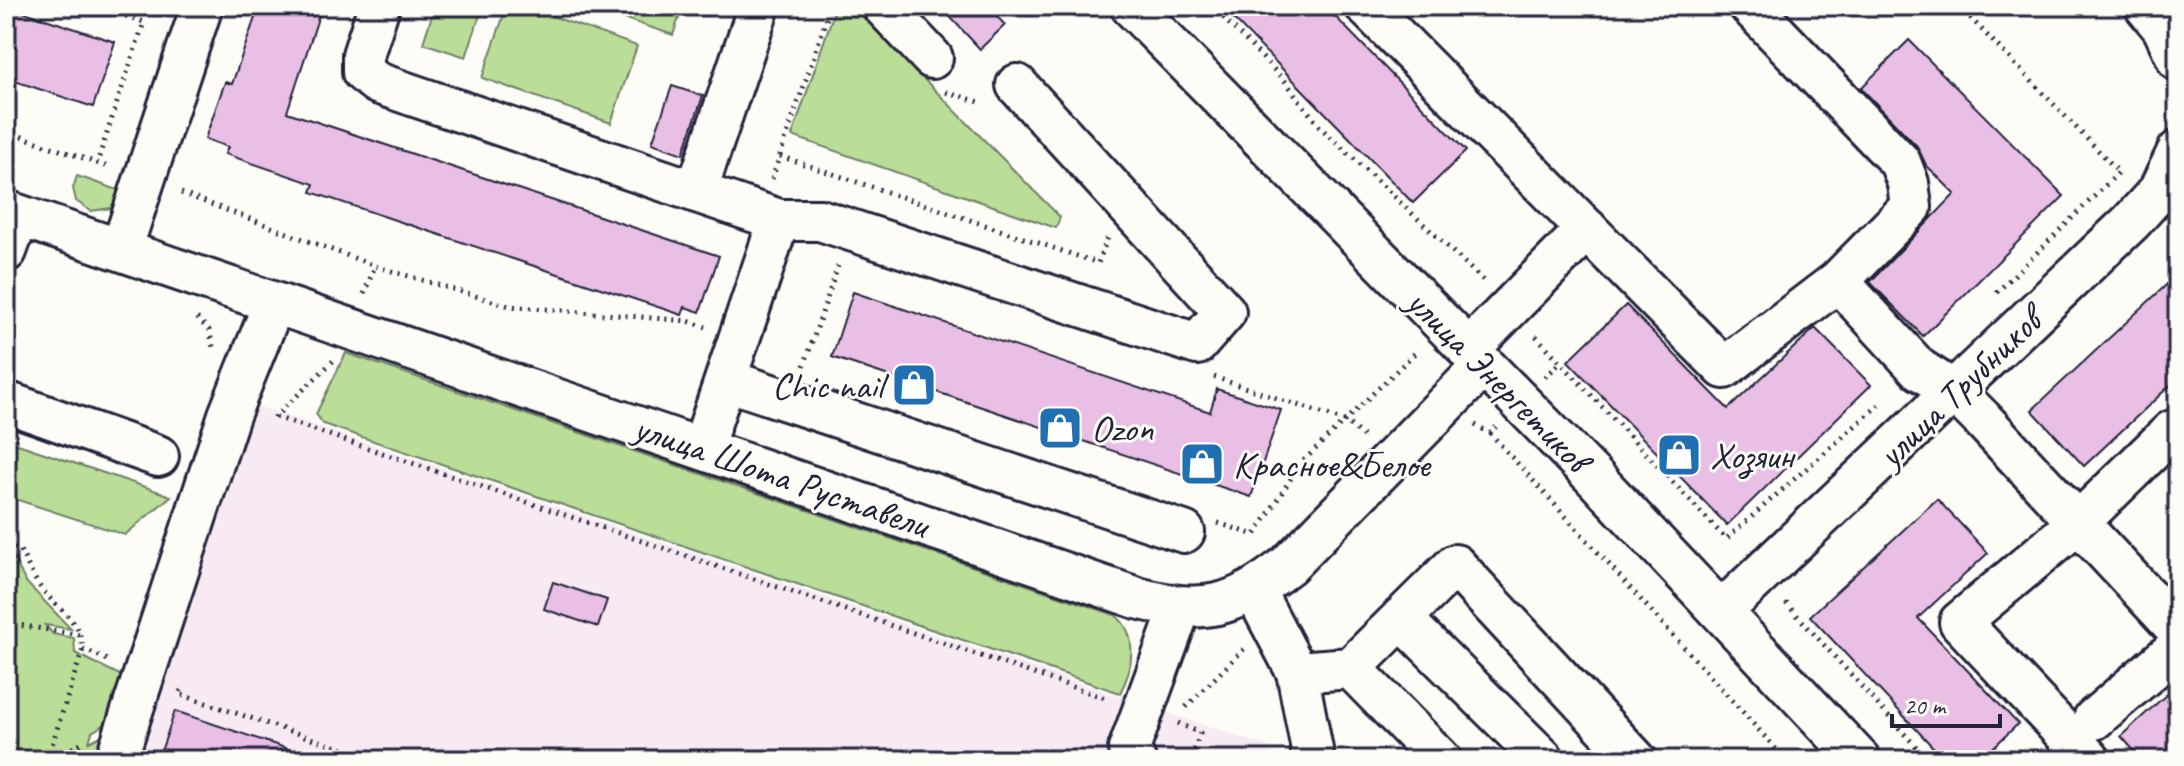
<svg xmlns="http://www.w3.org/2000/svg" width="2184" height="766" font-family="Caveat,sans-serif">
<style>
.built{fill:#f7eaf2}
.green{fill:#badd97;stroke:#6e8069;stroke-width:2}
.building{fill:#e9bfe6;stroke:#22223b;stroke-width:2}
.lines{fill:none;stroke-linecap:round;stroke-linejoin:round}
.minor-casing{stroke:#22223b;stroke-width:46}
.path{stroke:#22223b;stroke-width:5;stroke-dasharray:2 6;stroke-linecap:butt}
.minor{stroke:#fdfcf7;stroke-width:40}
.labels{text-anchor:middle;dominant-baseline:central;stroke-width:6;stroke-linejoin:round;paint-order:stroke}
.street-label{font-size:38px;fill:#22223b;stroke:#fdfcf7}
.poi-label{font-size:38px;fill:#22223b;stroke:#fdfcf7;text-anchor:start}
</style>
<rect width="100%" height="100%" fill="#fdfcf7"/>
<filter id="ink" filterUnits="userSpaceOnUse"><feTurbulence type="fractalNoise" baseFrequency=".0125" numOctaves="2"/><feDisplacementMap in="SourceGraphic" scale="16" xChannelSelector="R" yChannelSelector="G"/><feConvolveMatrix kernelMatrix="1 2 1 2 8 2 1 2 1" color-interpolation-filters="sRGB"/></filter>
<g filter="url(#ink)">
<!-- built -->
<path class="built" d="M251,404L1275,749L1268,760H134Z"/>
<!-- green -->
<path class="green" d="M435,6H483L466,57L423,43Z
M507,6H523L637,46L611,123L482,78Z
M587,6H683L673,35Z
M836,6H852L1060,217L1056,228L792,136Z
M77,176L124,192L111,208L91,211L76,201L73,188Z
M346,353L1115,615C1139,633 1133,669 1120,693L323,424L316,414Z
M6,440L148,488L171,496L125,535L6,496Z
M6,554L13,556L25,581L71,629L45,625L53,634L74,638L75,653L122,676L107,723L92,732L89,742L103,735L95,760H6Z"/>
<!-- building -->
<path class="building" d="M6,6L115,42L93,107L6,78Z
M259,6H322L287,112L719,256L700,312L685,307L682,315L395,220L311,192L314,184L225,154L228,147L205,139L225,82L232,84Z
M940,6H987L1005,25L980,49Z
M1221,6H1325L1466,151L1413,203Z
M1909,40L2064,196L1923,336L1870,282L1955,194L1926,165L1917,146L1861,88Z
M672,86L703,96L683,154L652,143Z
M2178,274V378L2084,466L2032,410Z
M853,292L1210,412L1217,389L1281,410L1251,497L832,357Z
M1626,305L1728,409L1815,328L1871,385L1727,525L1568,361Z
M1937,499L1988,553L1918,618L2018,724L1980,760H1945L1810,616Z
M553,582L607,600L598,627L544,609Z
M2178,684V760H2142L2121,736Z
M175,711L306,755L305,760H158Z"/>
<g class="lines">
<!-- minor casing -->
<g class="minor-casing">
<path id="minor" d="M379,6L363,55V72L377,83L779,220H820L1197,344L1225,312L1017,85
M883,6L932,58
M1131,6L1594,477L1860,760
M1366,6L1724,368L1838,281L1911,207L1908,183L1900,162L1750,6
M2145,6L2163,28L2178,60
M696,192L759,6
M6,211L1137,598C1205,615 1233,608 1288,565L1483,366
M121,250L202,6
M6,251L19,216
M1838,281L1919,369L1955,392L1982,419L2178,630
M1468,350L1587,229
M726,380L1184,532
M6,402L158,456
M702,449L779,220
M1255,592L1297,672L1314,760
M1722,611L2131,222L2159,191L2178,151
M1401,618L1544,760
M1351,668L1455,565L1636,760
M1297,672L1351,668L1441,760
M2094,719L2178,647
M116,760L229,415L274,303
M1135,760L1129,749L1180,609
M2090,760L1960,622L2078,523L2172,431L2178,437"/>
</g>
<!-- path -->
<path class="path" d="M95,6L144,22L97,163
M1212,6L1285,81L1320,127L1485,282
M1959,6L2119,172L1996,293
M946,92L983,103
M6,131L111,168
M780,156L1098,263L1108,237
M772,179L831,6
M181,193L375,266L509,306L688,321L706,327
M364,294L375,266
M197,318L209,330L214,351
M1536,336L1726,539L1879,405
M804,366L838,266
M1214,377L1345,421L1363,436
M1545,377L1559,364
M276,417L1108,699
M274,418L333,361
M1475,425L1490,433L1496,427
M1490,433L1786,760
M1218,523L1255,535L1300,464L1417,351
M6,548H19C26,561 32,576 41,588C58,610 80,619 83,649L47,760
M1786,603L1928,760
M6,623L80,635
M83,649L108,660
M181,690L179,694L376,760
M1186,707L1244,649
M1178,723L1200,733L1191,760
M51,760L81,743"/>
<!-- minor -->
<use href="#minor" class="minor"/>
</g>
</g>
<!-- icons -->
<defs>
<g id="shop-square" transform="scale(2.3)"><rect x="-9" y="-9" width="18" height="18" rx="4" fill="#1f6fb2" stroke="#fdfcf7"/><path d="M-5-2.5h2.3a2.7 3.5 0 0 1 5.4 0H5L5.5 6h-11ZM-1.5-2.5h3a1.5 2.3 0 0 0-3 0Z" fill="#fff"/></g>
</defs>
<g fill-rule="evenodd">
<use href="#shop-square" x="914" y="385"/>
<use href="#shop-square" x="1060" y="428"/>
<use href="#shop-square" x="1679" y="455"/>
<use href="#shop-square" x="1202" y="464"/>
</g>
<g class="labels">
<!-- street labels -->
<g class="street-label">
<text transform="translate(1498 380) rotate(45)">улица Энергетиков</text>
<text transform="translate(1959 388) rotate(-44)">улица Трубников</text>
<text transform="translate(781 476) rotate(19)">улица Шота Руставели</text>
</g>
<!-- poi labels -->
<g class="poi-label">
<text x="883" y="385" text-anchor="end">Chic nail</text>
<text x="1091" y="428">Ozon</text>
<text x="1710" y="455">Хозяин</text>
<text x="1233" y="464">Красное&amp;Белое</text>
</g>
</g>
<!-- margin -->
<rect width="2184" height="766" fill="none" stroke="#fdfcf7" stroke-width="32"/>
<rect x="16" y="16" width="2152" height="734" fill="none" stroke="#22223b" stroke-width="3" filter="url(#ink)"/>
<!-- scale -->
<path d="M1892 714v12h108v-12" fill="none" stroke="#22223b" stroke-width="4"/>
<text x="1904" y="714" font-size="24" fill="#22223b" stroke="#fdfcf7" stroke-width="6" paint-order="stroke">20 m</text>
</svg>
